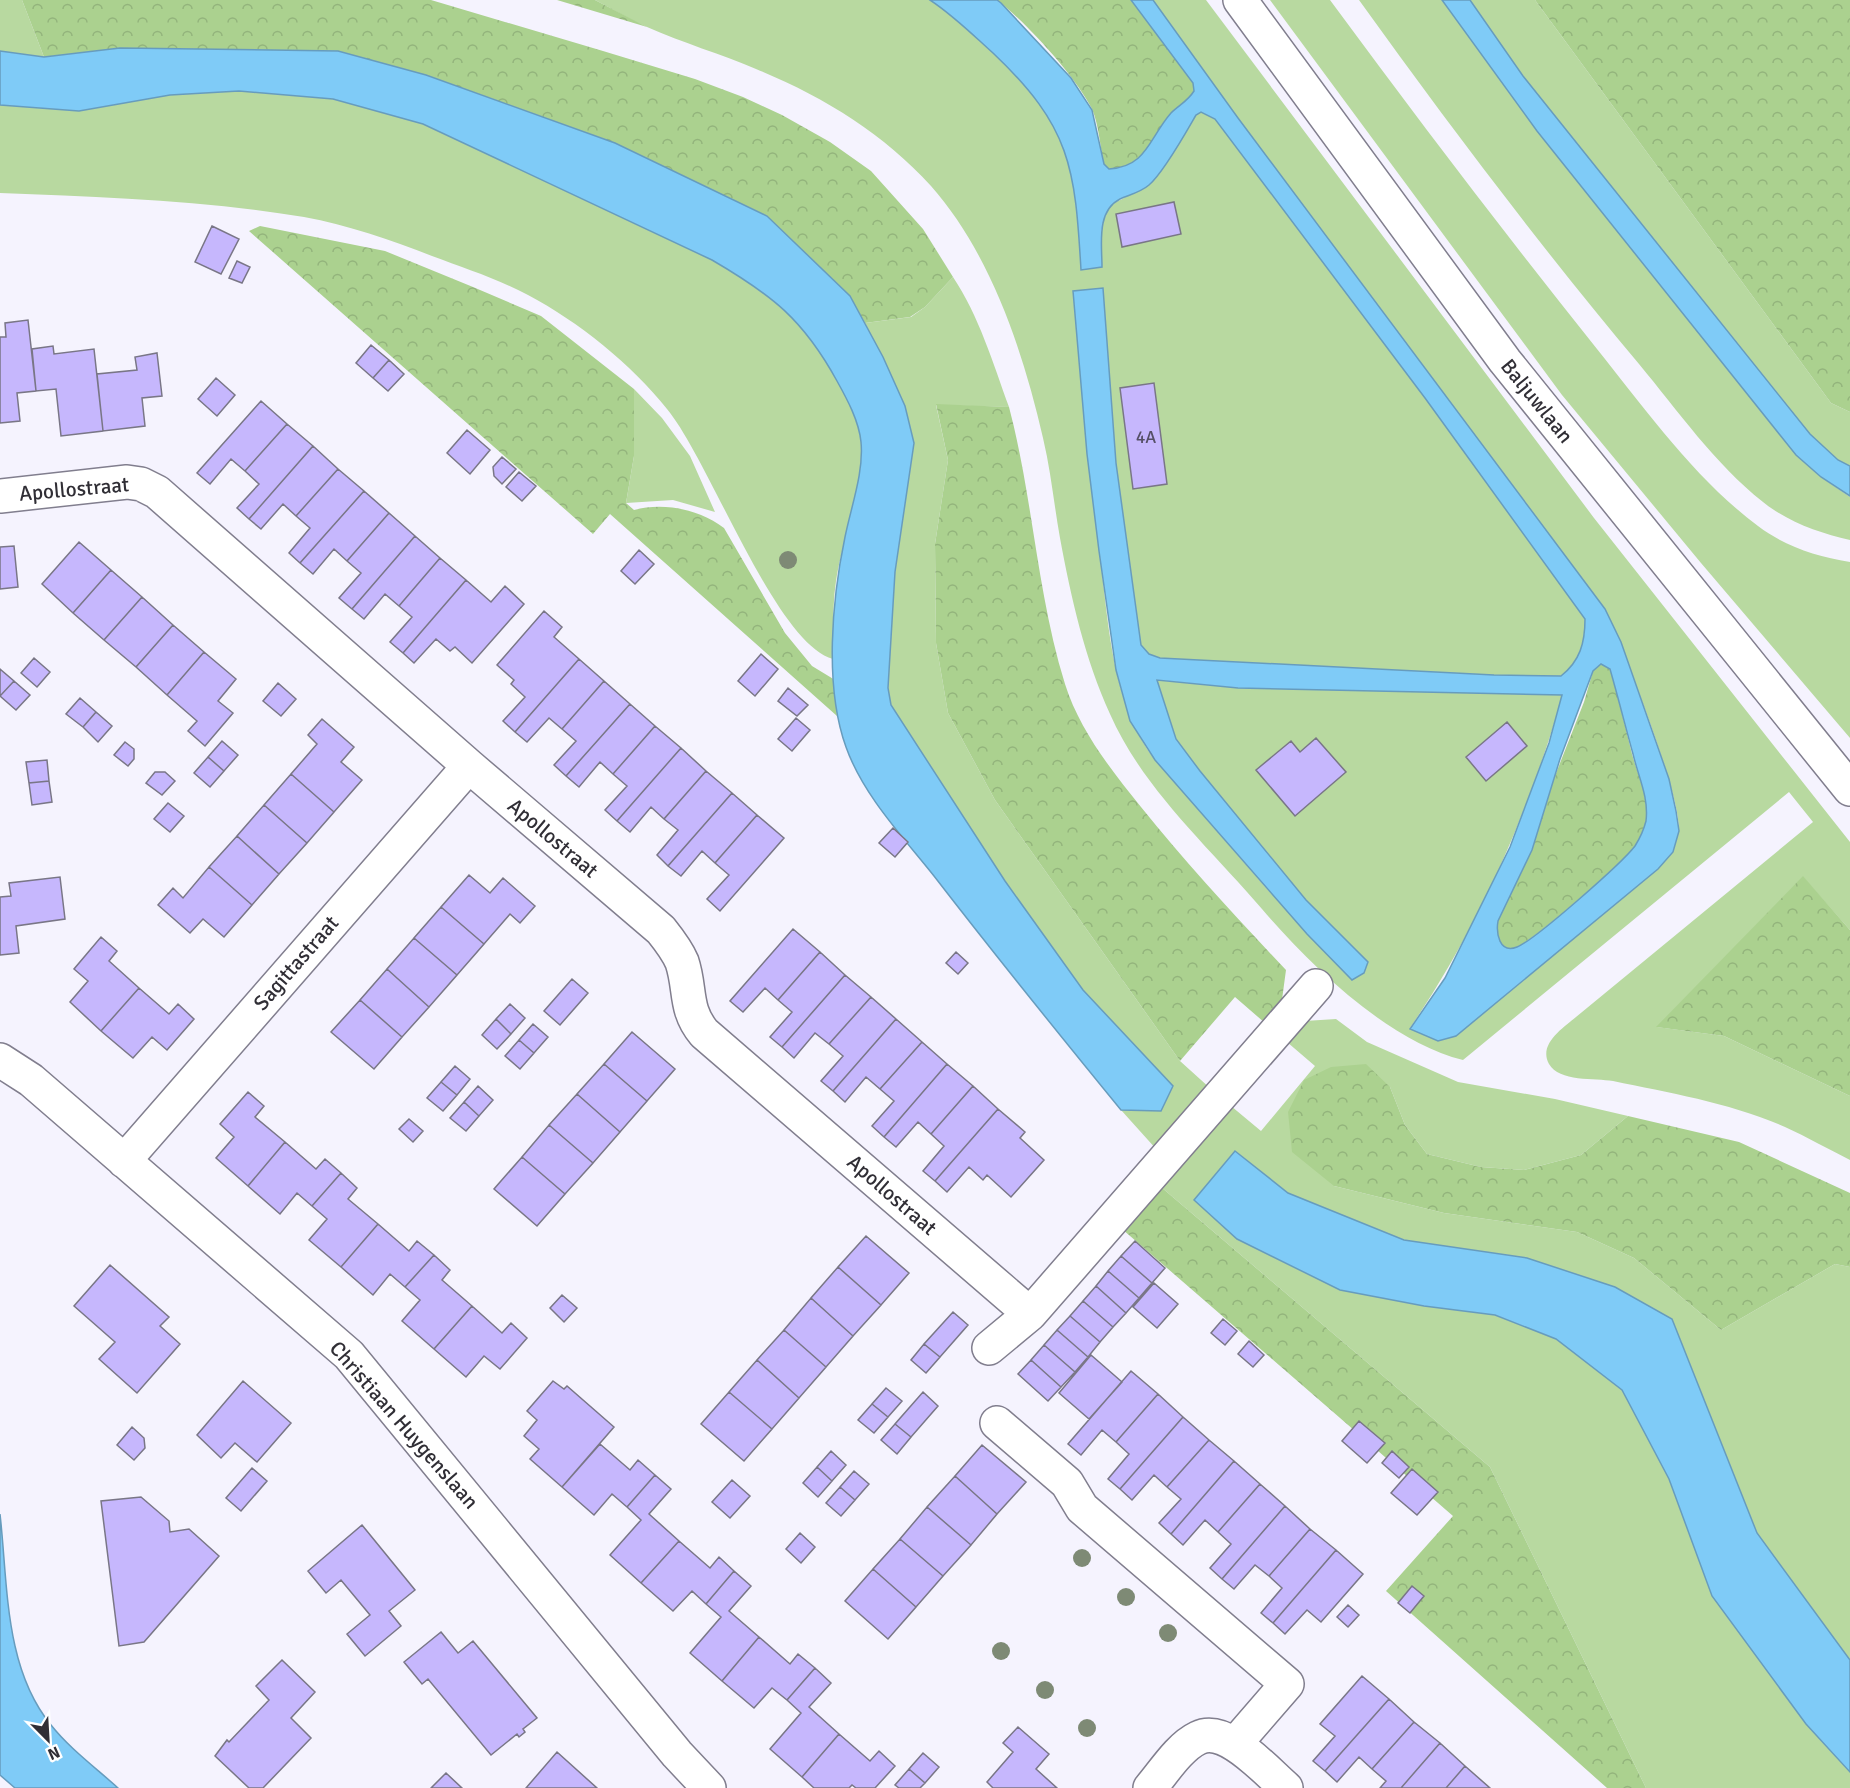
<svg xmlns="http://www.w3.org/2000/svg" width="1850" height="1788" font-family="Signika,sans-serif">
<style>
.grass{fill:#b8d9a0}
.forest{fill:url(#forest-crowns)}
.water{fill:#7fcbf7;stroke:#679cbd;stroke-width:1.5;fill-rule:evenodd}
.building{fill:#c6b7fd;stroke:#797686;stroke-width:1.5}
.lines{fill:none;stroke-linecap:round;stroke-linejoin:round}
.pedestrian-casing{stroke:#817e8e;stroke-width:36}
.minor-casing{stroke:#817e8e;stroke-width:36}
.secondary-casing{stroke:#817e8e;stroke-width:36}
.pedestrian{stroke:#fff;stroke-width:33}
.minor{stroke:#fff;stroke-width:33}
.secondary{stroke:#fff;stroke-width:33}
.tree{fill:#7e8a75}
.labels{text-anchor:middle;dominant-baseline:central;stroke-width:6;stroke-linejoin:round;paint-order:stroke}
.number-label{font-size:18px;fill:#565067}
.street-label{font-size:21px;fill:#302e35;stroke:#fff}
</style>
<defs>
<pattern id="forest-crowns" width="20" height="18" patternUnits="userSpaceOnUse" patternTransform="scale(1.5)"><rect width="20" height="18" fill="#abd18f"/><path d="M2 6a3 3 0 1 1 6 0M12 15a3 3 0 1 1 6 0" fill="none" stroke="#93b47c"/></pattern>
</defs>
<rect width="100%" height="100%" fill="#f5f3fe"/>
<!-- grass -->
<path class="grass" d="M0,0H22L44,57L0,51Z
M595,0H930C953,15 973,35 993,53C1071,126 1075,167 1081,269L1102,267C1102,250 1099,228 1106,212C1110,202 1119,202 1127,196C1154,177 1179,143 1196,115L1201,112L1215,119L1425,398L1585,619C1585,643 1580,661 1562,676L1494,675L1160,658L1149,654L1141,645L1116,463L1103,289L1073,291C1081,382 1088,473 1101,564C1109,630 1113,705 1155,760L1268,890L1368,962L1306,900L1200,771L1176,739L1156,680L1238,688L1563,694C1529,812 1479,927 1410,1028L1456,1036L1658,869C1664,858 1675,845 1678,833C1686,806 1620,641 1605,609L1238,118L1153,0H1206L1594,518L1850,842V930L1803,877L1657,1027L1724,1036L1850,1096V1160C1828,1149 1807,1137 1785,1127C1731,1103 1670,1093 1613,1081C1595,1078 1559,1082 1549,1064C1538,1044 1563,1028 1576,1017L1813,822L1789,792L1463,1060C1389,1042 1311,966 1262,909C1209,847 1143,789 1110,714C1085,659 1071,598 1060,538C1054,505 1051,471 1043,438C1023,351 991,254 931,186C883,133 822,96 756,69C721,54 683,43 647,27C629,19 613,9 595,0Z
M1270,0H1330C1417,118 1505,234 1597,349C1646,410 1695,479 1758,526C1786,547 1816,556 1850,562V738L1701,563L1562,395Z
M1359,0H1442L1537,131L1796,455L1821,477L1850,497V540C1819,533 1788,522 1763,502C1715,464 1678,411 1639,364C1540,246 1448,124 1359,0Z
M1470,0H1535L1831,403L1850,412V466L1838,460L1810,434L1523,76Z
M239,91L333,99L423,124L712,260C772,296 803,319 838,382C848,400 858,420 861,441C865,479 842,541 836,581C832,606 834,633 833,659C775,643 710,461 667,409C631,364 579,322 528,295C498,279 464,268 432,256C391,240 348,225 304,217C204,200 101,197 0,193V105L79,111L170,95Z
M953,277C979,316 993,363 1009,407L936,405L948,460L935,544L936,643L948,713L995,800L1180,1061L1211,1089L1157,1150L1121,1110L1161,1111L1172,1086L1083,990L1005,881L891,705L888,688L895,572L914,443L905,406L865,323L911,317L925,307Z
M634,389L662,418L690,456L715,512L673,500L626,503L634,456Z
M1336,1019L1367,1042L1458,1082L1555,1099L1628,1116L1581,1155L1524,1170L1481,1167L1427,1154L1405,1125L1390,1087L1334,1186L1444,1213L1577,1232L1634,1258L1721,1330L1835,1264L1850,1267V1660L1757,1533L1672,1319L1527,1258L1404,1240L1288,1193L1235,1151L1194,1200L1237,1239L1340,1290L1424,1306L1495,1315L1556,1339L1622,1390L1669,1479L1806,1724L1850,1772V1788H1646L1490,1467L1161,1187L1231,1106L1261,1131L1315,1066L1287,1042L1305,1021Z"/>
<!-- forest -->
<path class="forest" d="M22,0H431L603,51L695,79L743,97L782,115L830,142L871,171L923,229L953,277L925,307L910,317L865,323L850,296L767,216L615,143L426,75L338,51L120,48L44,57Z
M557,0H595L647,27Z
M997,0H1131L1193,83L1194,91C1188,101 1179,105 1171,113C1149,139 1148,167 1108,169L1104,164C1100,147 1099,125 1092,109C1076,77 1026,22 997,0Z
M1535,0H1850V412L1831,403Z
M260,226L385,251L473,287L541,316L634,389V456L626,503L634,510C663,502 699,509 724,528L785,633L812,666L835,680L837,716L610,514L593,534L249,231Z
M936,404L1009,407C1033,498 1037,594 1065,684C1079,729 1111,770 1141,807C1187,864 1236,917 1286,970L1281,1007L1265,1023L1235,997L1180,1061L995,800L948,713L936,643L935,544L948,460Z
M1601,664L1610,669C1618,697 1625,725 1632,754C1638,776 1649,797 1646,821C1644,829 1640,838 1635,846C1622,863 1535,940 1517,947C1499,954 1496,933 1498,921L1584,702L1593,671Z
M1803,876L1850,930V1096L1724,1036L1656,1027Z
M1366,1064L1390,1087L1405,1125L1427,1154L1481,1167L1524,1170L1581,1155L1628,1116L1739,1142L1850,1193V1267L1835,1264L1721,1330L1634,1258L1577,1232L1444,1213L1334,1186L1292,1152L1288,1112L1304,1080L1331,1067Z
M1161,1187L1490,1467L1646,1788H1607L1386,1591L1453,1516L1122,1229Z"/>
<!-- water -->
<path class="water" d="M930,0H997L1001,3L1071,78L1092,110L1104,164L1109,169C1147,167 1149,138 1171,113C1179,105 1188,101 1194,91L1193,83L1131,0H1153L1238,118L1605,609L1621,642L1669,779L1676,811L1679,831L1673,852L1658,869L1456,1036L1438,1041L1410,1029L1445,978L1510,847L1549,743L1562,695L1238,688L1157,680L1176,739L1200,771L1306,900L1368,962L1364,973L1352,980L1307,934L1155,760L1130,721L1116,670L1099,551L1087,454L1073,291L1103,288L1116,463L1141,645L1149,654L1160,658L1494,675L1561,676C1580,661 1585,643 1585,619L1425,398L1215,119L1201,112L1196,115C1185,134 1164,172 1149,185C1141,192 1129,195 1120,199C1096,211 1102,245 1102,267L1081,270C1075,167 1071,127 993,53C973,35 953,15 930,0ZM1601,664L1610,669C1618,697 1625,725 1633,754C1638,776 1649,797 1646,821C1644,829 1640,838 1635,846C1622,863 1535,940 1517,947C1499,954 1496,933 1498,921L1532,850L1560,759L1593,671Z
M1442,0H1470L1523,76L1810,434L1838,460L1850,466V496L1821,477L1796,455L1537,131Z
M120,48L338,51L426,75L615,143L767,216L850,296L883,357L905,406L914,443L895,572L888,688L891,705L1005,881L1083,990L1173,1086L1161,1111L1121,1110C1058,1033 995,955 934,876C903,837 863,795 846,747C824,686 832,599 845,537C851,507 864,472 861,442C859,421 847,399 837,381C803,319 772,295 712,260L423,124L333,99L239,91L170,95L79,111L0,105V51L44,57Z
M1235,1151L1288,1193L1404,1240L1527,1258L1615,1287L1672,1319L1757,1533L1850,1660V1772L1806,1724L1712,1596L1669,1479L1622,1390L1556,1339L1495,1315L1424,1306L1340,1290L1237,1239L1194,1200Z
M0,1514C8,1584 4,1668 51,1725C70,1749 96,1768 118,1788H15L0,1775Z"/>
<!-- building -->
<path class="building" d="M1174,202L1181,234L1122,247L1116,214Z
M212,226L239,239L221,274L195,262Z
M237,261L250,267L242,283L229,278Z
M28,320L36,391L17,393L20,421L0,423V337H6L5,323Z
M371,345L389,360L373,378L356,363Z
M53,346L54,354L94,349L103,431L61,436L56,389L36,391L32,349Z
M157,353L162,396L142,398L145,426L103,431L97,374L137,370L135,357Z
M389,360L404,374L388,391L373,378Z
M216,378L235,395L217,416L198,399Z
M1154,383L1167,484L1133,489L1120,388Z
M261,401L287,424L245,471L231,459L210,484L197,473Z
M287,424L313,446L249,519L237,508L259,484L245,471Z
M467,430L490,450L470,474L447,453Z
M313,446L338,469L296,516L283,504L261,529L249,519Z
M502,457L516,469L502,484L494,476L493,467Z
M338,469L364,491L300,563L289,553L310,528L296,516Z
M519,472L536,486L522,501L506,487Z
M364,491L389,513L347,561L334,549L313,574L300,563Z
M389,513L415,536L352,609L339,598L361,573L347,561Z
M415,536L440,558L399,606L385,594L364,619L352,609Z
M79,542L111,570L73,613L42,584Z
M14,546L18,587L0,589V547Z
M639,550L654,564L635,584L621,571Z
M440,558L466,580L403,653L390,642L412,617L399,606Z
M111,570L142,597L104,640L73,613Z
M466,580L491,602L505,586L524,604L472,663L455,647L450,651L436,639L414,663L403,653Z
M142,597L173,625L136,667L104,640Z
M544,611L562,627L554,637L579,659L515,732L503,721L525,697L511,684L514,680L497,665Z
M173,625L204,652L167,695L136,667Z
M204,652L236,679L218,701L233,713L205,746L188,731L197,721L167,695Z
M761,654L778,669L755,696L738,681Z
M34,658L50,672L37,687L21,673Z
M579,659L604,681L562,729L549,718L527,742L515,732Z
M0,669L14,681L0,696Z
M14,681L30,695L16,710L0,696Z
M604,681L630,704L566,776L554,765L576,741L562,729Z
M278,683L296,699L281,716L263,701Z
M788,688L808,705L797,716L778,701Z
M80,698L96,712L83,727L66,714Z
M630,704L655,726L613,774L600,762L579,787L566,776Z
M96,712L112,726L98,742L83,727Z
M796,718L810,730L792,751L778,739Z
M322,719L354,747L341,762L362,780L334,812L291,774L317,744L308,735Z
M1507,722L1527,746L1486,781L1466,757Z
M655,726L681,748L617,821L605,810L627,786L613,774Z
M1316,738L1346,772L1295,816L1256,770L1291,741L1300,752Z
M222,741L238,755L224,771L208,757Z
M125,742L134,749V759L128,766L114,755Z
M681,748L706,771L664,819L651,807L630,832L617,821Z
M208,757L224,771L210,787L194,773Z
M47,760L49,781L29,783L26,762Z
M706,771L732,793L668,866L657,855L678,830L664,819Z
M155,772H165L175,781L162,795L146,783Z
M291,774L334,812L307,843L264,805Z
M49,781L52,802L32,805L29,783Z
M732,793L757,815L715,863L702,851L681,876L668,866Z
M168,803L184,816L170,832L154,819Z
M264,805L307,843L279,874L237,836Z
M757,815L784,838L720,911L707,899L729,875L715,863Z
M893,828L908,842L895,857L879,843Z
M237,836L279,874L252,905L209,867Z
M209,867L252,905L224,937L203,919L190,933L158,905L173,888L183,898Z
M469,875L490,893L503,878L535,906L520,923L510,914L484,944L441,907Z
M60,877L65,919L16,926L19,953L0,955V897L11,896L9,883Z
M441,907L484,944L457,975L414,938Z
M793,929L820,952L778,1000L765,988L743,1012L730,1001Z
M101,937L117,951L109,961L139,988L101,1031L70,1002L88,981L74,969Z
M414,938L457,975L429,1007L387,969Z
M820,952L845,975L782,1047L770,1037L792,1012L778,1000Z
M956,952L968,963L958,974L946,963Z
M387,969L429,1007L402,1037L360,1000Z
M845,975L871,997L829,1044L815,1033L794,1058L782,1047Z
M572,979L588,993L560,1025L544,1011Z
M139,988L169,1014L178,1004L194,1019L167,1050L152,1037L133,1058L101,1031Z
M871,997L896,1019L833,1091L821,1081L843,1056L829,1044Z
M360,1000L402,1037L374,1069L331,1032Z
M510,1004L525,1018L511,1034L496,1019Z
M496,1019L511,1034L497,1049L482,1035Z
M896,1019L922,1042L880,1089L866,1077L845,1102L833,1091Z
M533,1024L548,1037L534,1053L519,1040Z
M632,1032L675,1069L647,1101L604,1064Z
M519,1040L534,1053L520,1069L505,1056Z
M922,1042L947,1064L884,1137L872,1126L894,1101L880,1089Z
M604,1064L647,1101L620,1132L577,1094Z
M947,1064L973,1086L931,1134L918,1122L896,1147L884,1137Z
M455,1066L470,1079L457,1095L441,1082Z
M441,1082L457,1095L443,1111L427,1098Z
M478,1086L493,1100L479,1116L464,1102Z
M973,1086L998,1109L935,1181L923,1171L944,1146L931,1134Z
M248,1092L264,1106L255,1117L285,1142L248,1186L216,1158L234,1137L220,1124Z
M577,1094L620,1132L593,1163L549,1125Z
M464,1102L479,1116L466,1131L450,1118Z
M998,1109L1025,1132L1020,1138L1044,1160L1011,1197L987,1175L983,1180L969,1167L947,1192L935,1181Z
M409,1119L423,1131L413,1142L399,1129Z
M549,1125L593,1163L565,1194L522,1157Z
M285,1142L316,1169L325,1159L341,1173L312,1206L297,1193L280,1214L248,1186Z
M522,1157L565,1194L537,1226L494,1189Z
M341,1173L357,1188L348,1199L378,1224L341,1267L309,1240L327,1219L312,1206Z
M378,1224L409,1251L417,1241L434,1255L405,1287L390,1274L373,1295L341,1267Z
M866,1236L909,1273L881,1305L838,1267Z
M1135,1241L1165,1268L1152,1283L1121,1256Z
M434,1255L450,1270L442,1280L472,1306L434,1349L402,1321L420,1300L405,1287Z
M1121,1256L1152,1283L1139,1298L1108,1271Z
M110,1265L169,1317L160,1326L180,1344L137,1393L99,1359L115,1342L74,1306Z
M838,1267L881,1305L853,1336L811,1298Z
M1108,1271L1139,1298L1126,1313L1096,1286Z
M1154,1283L1178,1304L1157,1328L1133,1307Z
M1096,1286L1126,1313L1113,1327L1083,1301Z
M562,1295L577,1308L564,1322L550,1308Z
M811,1298L853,1336L826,1367L784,1330Z
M1083,1301L1113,1327L1100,1342L1070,1316Z
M472,1306L502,1333L511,1323L527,1338L500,1369L484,1356L466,1377L434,1349Z
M953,1312L968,1325L940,1357L924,1344Z
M1070,1316L1100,1342L1088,1357L1057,1330Z
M1223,1319L1237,1331L1225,1345L1211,1333Z
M784,1330L826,1367L799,1398L757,1360Z
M1057,1330L1088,1357L1075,1372L1044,1345Z
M1249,1341L1264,1355L1253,1367L1238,1354Z
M924,1344L940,1357L926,1373L911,1360Z
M1044,1345L1075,1372L1061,1387L1031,1360Z
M1091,1355L1122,1382L1089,1419L1059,1393Z
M757,1360L799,1398L772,1429L729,1392Z
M1031,1360L1061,1387L1048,1401L1018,1374Z
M1131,1371L1158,1394L1116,1442L1102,1430L1081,1455L1068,1444Z
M243,1381L291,1423L257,1462L235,1443L221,1458L197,1435Z
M553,1381L564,1389L567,1386L614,1427L562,1487L530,1459L539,1449L524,1436L537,1420L527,1411Z
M886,1388L902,1401L888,1417L872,1404Z
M729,1392L772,1429L744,1461L701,1424Z
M923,1392L938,1406L911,1437L895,1424Z
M1158,1394L1183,1417L1120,1489L1108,1479L1129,1454L1116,1442Z
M872,1404L888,1417L874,1433L858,1420Z
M1183,1417L1209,1440L1167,1487L1154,1475L1132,1500L1120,1489Z
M1359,1421L1385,1443L1367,1463L1342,1441Z
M895,1424L911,1437L897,1454L881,1440Z
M132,1427L144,1438L145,1448L134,1460L117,1445Z
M1209,1440L1234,1461L1171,1534L1159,1523L1181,1499L1167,1487Z
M600,1444L630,1470L638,1460L655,1475L627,1507L612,1494L594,1515L562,1487Z
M982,1445L1026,1482L997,1514L955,1476Z
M831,1451L846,1465L832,1481L817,1467Z
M1392,1451L1409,1467L1399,1478L1382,1463Z
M1234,1461L1260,1484L1218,1532L1205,1520L1183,1545L1171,1534Z
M817,1467L832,1481L818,1497L803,1483Z
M252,1468L267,1481L241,1511L226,1498Z
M1412,1469L1438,1492L1417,1515L1391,1493Z
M854,1471L869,1484L855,1500L840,1487Z
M655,1475L671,1489L649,1514L679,1541L641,1583L610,1555L641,1520L627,1507Z
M955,1476L997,1514L971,1545L927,1507Z
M732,1480L750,1496L730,1518L712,1502Z
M1260,1484L1285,1506L1222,1579L1210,1568L1231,1544L1218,1532Z
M840,1487L855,1500L841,1516L826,1503Z
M141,1497L169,1521L170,1532L189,1529L219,1556L144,1642L119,1646L101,1501Z
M1285,1506L1310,1529L1269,1576L1255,1565L1234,1589L1222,1579Z
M927,1507L971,1545L943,1576L900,1539Z
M362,1525L415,1590L389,1611L401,1626L365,1656L347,1634L370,1615L341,1580L326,1593L308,1571Z
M1310,1529L1336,1550L1273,1623L1261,1613L1282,1588L1269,1576Z
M800,1533L815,1547L801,1563L786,1549Z
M900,1539L943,1576L916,1607L873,1569Z
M679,1541L710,1568L719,1557L734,1571L706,1604L692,1591L673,1611L641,1583Z
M1336,1550L1363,1574L1321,1622L1307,1610L1285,1634L1273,1623Z
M873,1569L916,1607L888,1639L845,1601Z
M734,1571L751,1586L729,1611L759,1637L722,1681L690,1653L721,1617L706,1604Z
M1412,1586L1424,1596L1410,1613L1398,1603Z
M1348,1605L1359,1615L1348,1627L1337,1617Z
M441,1632L458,1653L473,1641L537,1718L523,1729L525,1732L519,1737L517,1734L491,1755L428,1679L422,1684L404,1662Z
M759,1637L790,1664L798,1654L815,1668L787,1700L772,1688L754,1708L722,1681Z
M282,1660L315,1692L291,1718L311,1738L263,1788H249L215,1756L227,1740L229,1742L269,1700L256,1686Z
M815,1668L831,1683L809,1707L839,1734L802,1777L770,1749L801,1713L787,1700Z
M1362,1676L1389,1699L1325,1771L1313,1761L1335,1736L1320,1724Z
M1389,1699L1414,1722L1372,1769L1359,1757L1337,1782L1325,1771Z
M1414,1722L1440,1743L1401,1788H1380L1386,1781L1372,1769Z
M1018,1727L1049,1754L1036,1769L1057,1788H993L987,1782L1013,1752L1003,1743Z
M839,1734L870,1761L879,1751L895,1766L875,1788H856L852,1785L849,1788H814L802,1777Z
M1440,1743L1465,1766L1446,1788H1401Z
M557,1752L597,1788H526Z
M923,1753L939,1767L925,1783L909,1769Z
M1465,1766L1490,1788H1446Z
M909,1769L925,1783L920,1788H899L895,1785Z
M446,1773L462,1788H431Z"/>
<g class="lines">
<!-- pedestrian casing -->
<g class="pedestrian-casing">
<path id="pedestrian" d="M997,1423L1067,1483L1082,1508L1287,1684L1235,1744"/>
</g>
<!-- minor casing -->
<g class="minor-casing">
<path id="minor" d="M0,496L127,482L141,484L157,492L469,766L661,930C669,940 677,950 682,962C691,989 684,1009 704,1033L1030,1314L1316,986
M0,1060L31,1080L349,1355L677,1754L709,1788
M124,1161L469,766
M989,1348L1030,1314
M1150,1788C1163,1773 1179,1747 1198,1738C1226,1724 1266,1771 1286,1788"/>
</g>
<!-- secondary casing -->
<g class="secondary-casing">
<path id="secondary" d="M1240,0L1505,361L1850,789"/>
</g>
<!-- pedestrian -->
<use href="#pedestrian" class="pedestrian"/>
<!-- minor -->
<use href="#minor" class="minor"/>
<!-- secondary -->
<use href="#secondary" class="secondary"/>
</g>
<!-- trees -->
<g class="tree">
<circle cx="788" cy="560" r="9"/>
<circle cx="1082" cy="1558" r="9"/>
<circle cx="1126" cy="1597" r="9"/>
<circle cx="1168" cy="1633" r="9"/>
<circle cx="1001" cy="1651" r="9"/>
<circle cx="1045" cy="1690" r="9"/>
<circle cx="1087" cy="1728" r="9"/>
</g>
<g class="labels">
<!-- number labels -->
<g class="number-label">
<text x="1146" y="437">4A</text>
</g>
<!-- street labels -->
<g class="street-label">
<text transform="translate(1537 401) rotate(51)">Baljuwlaan</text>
<text transform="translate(74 489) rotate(-5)">Apollostraat</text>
<text transform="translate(553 838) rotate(40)">Apollostraat</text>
<text transform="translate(296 963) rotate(-49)">Sagittastraat</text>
<text transform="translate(892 1195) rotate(41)">Apollostraat</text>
<text transform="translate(404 1425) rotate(49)">Christiaan Huygenslaan</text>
</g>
</g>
<!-- north arrow -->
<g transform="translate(48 1740) rotate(156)" stroke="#ffffff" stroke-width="4.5" paint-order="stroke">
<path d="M0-4.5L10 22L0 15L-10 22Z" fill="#302e35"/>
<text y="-9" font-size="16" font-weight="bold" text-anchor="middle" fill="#302e35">N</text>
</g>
</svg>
